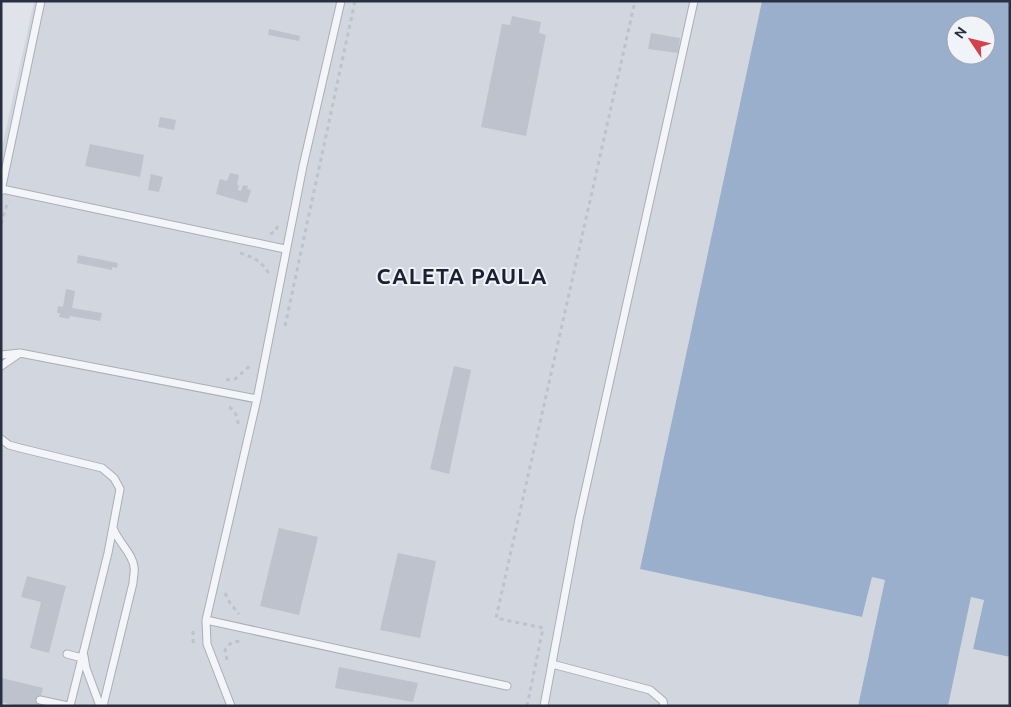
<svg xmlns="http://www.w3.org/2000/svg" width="1011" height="707" font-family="Ubuntu,sans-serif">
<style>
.built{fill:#d2d6df}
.water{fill:#9aafcb;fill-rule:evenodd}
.building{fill:#bdc2cd}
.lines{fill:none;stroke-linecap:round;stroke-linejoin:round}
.lane-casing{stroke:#a9aeb8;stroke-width:9}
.path{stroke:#bec2c9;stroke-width:3;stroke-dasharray:4 4;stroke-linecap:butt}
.lane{stroke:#f3f5f8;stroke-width:7}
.labels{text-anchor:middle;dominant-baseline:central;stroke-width:4;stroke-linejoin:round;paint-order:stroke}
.district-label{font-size:22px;font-weight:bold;letter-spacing:1px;fill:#1a2133;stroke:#f0f3f7}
</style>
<rect width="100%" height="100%" fill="#e0e4ea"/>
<!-- built -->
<path class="built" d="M34,1H762L640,569L862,617L872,577L885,580L858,706H1V152Z
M971,597L984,600L973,649L1010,657V706H948Z"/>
<!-- water -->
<path class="water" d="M762,1H1010V657L973,649L984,600L971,597L948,706H858L885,580L872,577L862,617L640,569ZM956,25H986V55H956Z"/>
<!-- building -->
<path class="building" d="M512,16L541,22L539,33L546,35L526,136L481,127L502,24L510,25Z
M269,29L300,36L299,41L268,35Z
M651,33L680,38L678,53L648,49Z
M160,117L176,120L174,130L158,127Z
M90,144L144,155L140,177L85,166Z
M230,173L239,175L237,185H239L238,190L241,191L243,185L248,186L247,189L251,190L247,203L216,194L220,179L227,181Z
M151,174L163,177L159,192L148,190Z
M78,255L118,263L117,268L112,267V270L77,263Z
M66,289L75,291L72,308L102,313L100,321L70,316L69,319L59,317L60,313H57L58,306L63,307Z
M454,366L471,370L449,474L430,469Z
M279,528L318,537L299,615L260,606Z
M398,553L436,561L420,638L380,630Z
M27,576L66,586L49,653L30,648L41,602L21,597Z
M339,667L418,683L413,702L335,688Z
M2,678L43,688L38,706H16L1,702Z"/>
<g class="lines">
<!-- lane casing -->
<g class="lane-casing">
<path id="lane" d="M2,189L285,249
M1,191L41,1
M1,355L20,353L257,399
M1,366L20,353
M1,439L9,445L20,448L102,468L114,478L120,489L108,553L70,706
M206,620L507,686
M67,654L82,658
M84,656L86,668L100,706
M552,664L650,690L663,701L664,706
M40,700L68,706
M103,706L133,583C133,578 135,572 134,567C133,554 118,542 113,528
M231,706L207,644L206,620L257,399L303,166L341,1
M544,706L579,519L694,1"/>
</g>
<!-- path -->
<path class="path" d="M1,224L7,204L10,202
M270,234L276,231L278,224
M240,253C254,257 262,262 270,275
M285,326L355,1
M226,380L235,379L250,366L251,364
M229,407C235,410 238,418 238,424
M225,593L230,603L239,614
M193,631V641L195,646
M227,660L225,650C229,643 234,640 242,642
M527,706L543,628L496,618L635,1"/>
<!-- lane -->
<use href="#lane" class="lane"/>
</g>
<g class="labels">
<!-- district labels -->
<g class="district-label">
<text x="462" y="275">CALETA PAULA</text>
</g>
</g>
<!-- border -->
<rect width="1011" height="707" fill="none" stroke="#283042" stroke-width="5"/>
<!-- north arrow -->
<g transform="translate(971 40) rotate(305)"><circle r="24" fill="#f0f3f7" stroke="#a0a5af"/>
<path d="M0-4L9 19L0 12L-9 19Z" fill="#d3414f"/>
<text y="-8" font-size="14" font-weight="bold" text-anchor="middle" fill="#283042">N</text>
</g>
</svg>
